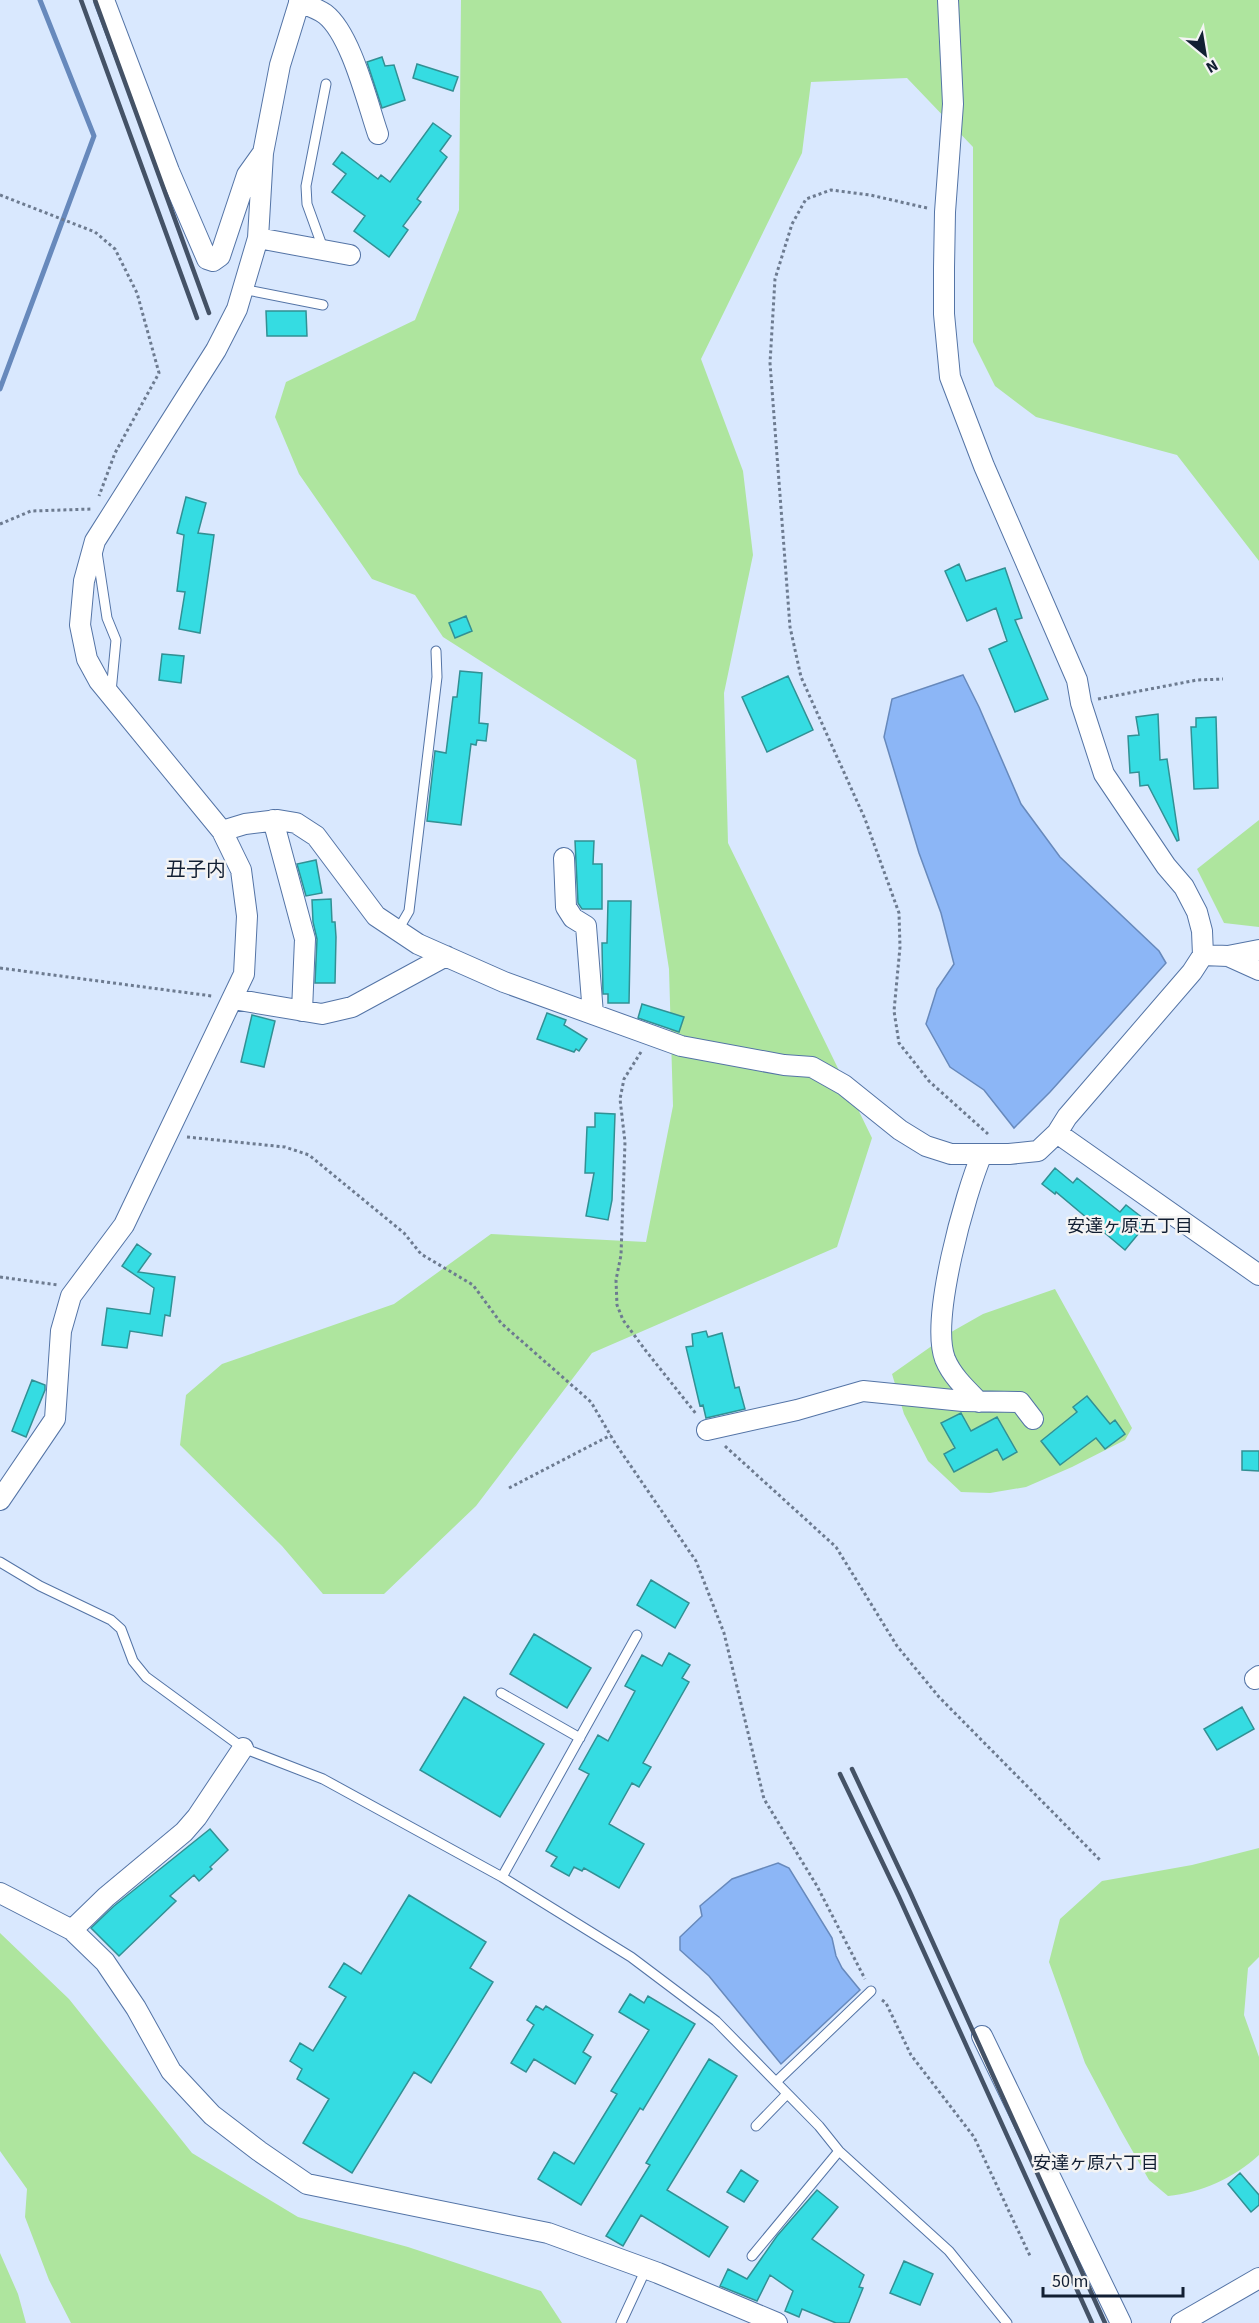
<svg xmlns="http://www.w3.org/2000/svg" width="1259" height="2323" font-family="'Source Sans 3','Noto Sans JP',sans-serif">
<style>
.green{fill:#aee59e}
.water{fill:#8cb6f6;stroke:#6789bc;stroke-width:1.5}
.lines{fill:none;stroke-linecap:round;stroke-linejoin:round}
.stream{stroke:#6789bc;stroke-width:5}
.building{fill:#35dce2;stroke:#329094;stroke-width:1.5}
.lane-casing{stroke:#5474a6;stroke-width:11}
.street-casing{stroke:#5474a6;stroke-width:22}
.path{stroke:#6d7b90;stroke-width:3;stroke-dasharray:3 3;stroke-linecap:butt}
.lane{stroke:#fff;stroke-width:9}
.street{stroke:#fff;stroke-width:20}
.rail{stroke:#445266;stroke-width:4.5}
.labels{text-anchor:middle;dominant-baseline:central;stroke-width:5;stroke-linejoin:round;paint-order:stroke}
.neighbourhood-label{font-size:18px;fill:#121f33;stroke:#f4f4f4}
.quarter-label{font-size:20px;fill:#121f33;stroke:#f4f4f4}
</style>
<rect width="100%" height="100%" fill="#d9e8fe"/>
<!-- green -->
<path class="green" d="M461,0H1259V561L1177,455L1036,417L995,386L973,342V147L907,78L811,82L802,153L701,359L743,471L753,555L724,693L728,843L872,1138L837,1247L592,1353L476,1506L384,1594H323L282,1546L180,1445L186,1395L222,1364L394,1304L491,1234L646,1242L673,1106L669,969L636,760L443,637L415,595L372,579L299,474L275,417L286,382L415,320L459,210Z
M1259,820V927L1224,923L1197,869Z
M1055,1289L1132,1428L1125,1440L1072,1467L1026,1487L990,1493L961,1492L928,1461L904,1414L892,1374L953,1331L983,1314Z
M1259,1848V1957L1248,1968L1244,2015L1259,2057V2155C1234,2178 1201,2193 1168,2196L1149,2180L1120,2129L1085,2063L1049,1962L1060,1919L1102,1881L1192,1865Z
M0,1933L69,1999L192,2153L298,2217L408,2247L541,2291L562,2323H71L49,2280L25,2217L27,2189L0,2151Z
M0,2253L18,2294L26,2323H0Z"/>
<!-- water -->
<path class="water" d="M963,675L979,707L1021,804L1060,857L1159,951L1166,963L1050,1092L1014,1128L984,1090L950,1067L926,1024L937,989L954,964L941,913L919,853L884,737L892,699Z
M778,1863L789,1868L832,1938L836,1956L842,1968L860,1990L781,2064L709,1976L680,1950V1937L702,1916L700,1906L732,1879Z"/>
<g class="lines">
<!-- stream -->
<path class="stream" d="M0,389L94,136L40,0"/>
</g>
<!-- building -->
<path class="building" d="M382,57L385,66L394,65L405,100L382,108L367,62Z
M417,64L458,77L453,91L413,78Z
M433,123L451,136L440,151L447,157L417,199L421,202L403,226L408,230L389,257L354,231L365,216L332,192L346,174L333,164L342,152L378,179L381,175L390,182Z
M266,311H306L307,336H267Z
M186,497L206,503L198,533L214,535L200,633L179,629L185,592L177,591L184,535L177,533Z
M959,564L966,581L1005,568L1022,618L1015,620L1048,699L1015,712L989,649L1007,641L996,608L967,621L945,571Z
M466,616L472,631L455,638L449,623Z
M162,654L184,656L181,683L159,680Z
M460,671L482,673L479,723L488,724L486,741L477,740L476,745L471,744L461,825L427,821L435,751L446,753L453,697H457Z
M788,676L813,730L767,752L742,697Z
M1158,714L1160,760L1167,759L1179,840L1177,841L1148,785L1140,786L1139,772L1130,773L1128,736L1139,735L1136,717Z
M1216,717L1218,788L1194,789L1191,727H1196V718Z
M575,841H594L593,864H602V909H582L578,903Z
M316,860L322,893L306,896L297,864Z
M331,899L332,922H335L336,937L335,983H315L317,939L313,922L312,900Z
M608,901H631L629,1003H608V994H603L602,943H607Z
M642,1004L684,1017L679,1032L638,1018Z
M547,1013L566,1020L564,1025L587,1039L579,1051L576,1049L574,1052L537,1039Z
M252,1015L275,1021L264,1067L241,1062Z
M595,1113L615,1114L612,1200L608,1220L586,1216L594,1173H585L587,1127H595Z
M1055,1168L1073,1183L1077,1178L1120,1212L1126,1205L1148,1222L1125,1250L1056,1192L1055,1194L1042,1184Z
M137,1244L151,1254L138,1272L175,1277L170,1316L165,1315L162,1336L130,1331L127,1348L102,1345L107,1308L150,1314L154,1288L122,1266Z
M706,1331L708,1337L722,1333L735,1388L739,1387L745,1409L706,1418L703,1405L700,1406L686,1347L693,1346L692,1334Z
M32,1380L45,1385V1390L26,1437L12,1431Z
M1087,1396L1110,1424L1115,1420L1125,1434L1105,1449L1096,1438L1060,1465L1041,1441L1077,1412L1073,1407Z
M961,1413L971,1431L997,1417L1017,1452L1003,1460L997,1449L954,1472L944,1454L955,1448L941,1423Z
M1242,1451H1259V1471L1242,1470Z
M651,1580L689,1603L675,1628L637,1605Z
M534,1634L591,1668L567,1708L510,1674Z
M669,1653L690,1665L682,1678L689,1682L643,1763L651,1767L639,1787L632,1783L609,1824L644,1844L619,1888L584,1868L582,1871L574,1867L569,1876L551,1866L557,1857L546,1851L589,1774L579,1769L598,1735L608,1741L635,1691L625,1686L642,1655L662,1666Z
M464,1697L544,1744L500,1817L420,1770Z
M1242,1707L1254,1729L1217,1750L1204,1729Z
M210,1829L228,1850L210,1867L212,1869L199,1881L194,1875L170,1896L176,1901L119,1956L91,1928L114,1906Z
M409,1895L486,1942L470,1968L493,1982L431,2083L414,2072L352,2173L303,2143L329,2099L297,2079L302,2069L290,2061L300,2043L313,2051L346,1997L329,1987L344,1963L361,1974Z
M630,1994L644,2003L648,1996L695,2024L643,2110L640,2108L581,2205L538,2179L554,2152L574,2164L617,2094L611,2091L649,2030L619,2012Z
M536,2006L543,2010L546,2006L593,2035L583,2052L591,2057L575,2084L534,2059L526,2072L511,2063L534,2025L527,2020Z
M709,2059L737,2076L667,2190L728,2227L709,2257L641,2215L623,2246L606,2236L650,2165L646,2163Z
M741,2170L758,2181L744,2202L727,2192Z
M1240,2173L1259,2195V2205L1251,2212L1228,2184Z
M817,2190L838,2207L812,2239L864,2275L859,2287L863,2288L849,2323H836L802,2309L799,2317L785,2311L793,2291L770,2275L757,2301L720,2286L728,2269L747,2279L777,2236Z
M904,2261L933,2274L920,2305L890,2293Z"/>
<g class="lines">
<!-- lane casing -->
<g class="lane-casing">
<path id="lane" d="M324,251L307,204L306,186L326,84
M242,289L323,305
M97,552L107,618L116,640L111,692
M398,930L409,911L437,677L436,651
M0,1562L40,1586L111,1620L121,1629L133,1661L146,1677L243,1748L323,1779L502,1877L631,1957L716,2021L819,2126L839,2151L949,2251L1007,2323
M501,1693L580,1738
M502,1877L637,1635
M776,2082L871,1991
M756,2126L787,2094
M752,2256L839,2151
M621,2323L646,2269"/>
</g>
<!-- street casing -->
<g class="street-casing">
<path id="street" d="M104,0L169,171L207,259L213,261L220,256L247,175L262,154
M948,0L953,104L945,212L944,268V314L950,377L984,466L1077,680L1081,703L1104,774L1166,866L1184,887L1197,912L1202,931L1203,955L1192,972L1067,1117L1057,1133L1259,1275
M299,2C307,5 318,9 325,14C351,34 367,102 378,134
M258,238L350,255
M273,820L305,939L302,1011
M222,831L245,824L278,820L296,823L316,836L376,916L418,944L504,982L681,1046L784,1065L812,1067L844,1085L900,1130L926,1146L951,1154H1009L1038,1151L1057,1133
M564,858L566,907L573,918L586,926L593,1014
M1203,955L1228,956L1259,970
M1228,956L1259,950
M233,999L322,1014L352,1007L446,956
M979,1402C966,1389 952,1376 945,1359C930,1319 965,1194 982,1154
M707,1430L797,1410L863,1391L963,1401L1020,1402L1033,1419
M0,1500L55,1419L61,1331L71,1296L124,1225L244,974L247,916L241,870L222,831L99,681L87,659L80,625L84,581L95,541L216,350L237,309L258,238L263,153L280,65L300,0
M1255,1679L1259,1676
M0,1893L72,1930L105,1962L136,2008L171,2071L212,2115L259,2151L307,2184L548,2233L658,2273L777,2323
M72,1930L106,1897L184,1832L197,1817L243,1748
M982,2036L1121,2323
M1181,2323L1259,2278"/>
</g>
<!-- path -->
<path class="path" d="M0,195L95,232L115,249L137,293L159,373L115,453L99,496
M927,208L870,195L831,190L806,199L792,224L775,279L770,363L790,627L801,677L865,819L899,913L900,947L894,1011L899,1043L929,1081L988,1134
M0,524L31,511L92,509
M1098,699L1197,680L1223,679
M0,968L212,996
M641,1052L624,1079L620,1099L625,1142L621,1255L616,1280L617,1305L623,1320L646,1351L697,1415
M187,1137L285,1147L309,1155L404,1233L421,1254L473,1285L501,1323L591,1402L615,1443L696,1561L724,1633L764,1799L817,1886L865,1979
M0,1277L58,1285
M725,1446L836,1547L897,1646L939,1697L1101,1861
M509,1488L611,1435
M882,2000L886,2003L911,2055L974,2137L1031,2258"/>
<!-- lane -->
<use href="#lane" class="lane"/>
<!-- street -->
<use href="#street" class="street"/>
<!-- rail -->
<path class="rail" d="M81,0L197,318
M95,0L209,313
M852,1769L910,1892L1105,2323
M840,1774L899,1897L1092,2323"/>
</g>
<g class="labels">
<!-- neighbourhood labels -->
<g class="neighbourhood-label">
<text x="1130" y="1226">安達ヶ原五丁目</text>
<text x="1096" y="2163">安達ヶ原六丁目</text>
</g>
<!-- quarter labels -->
<g class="quarter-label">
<text x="196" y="870">丑子内</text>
</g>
</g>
<!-- north arrow -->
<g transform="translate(1205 54) rotate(150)" stroke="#f4f4f4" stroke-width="4.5" paint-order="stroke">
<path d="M0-4.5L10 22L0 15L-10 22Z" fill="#121f33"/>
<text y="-9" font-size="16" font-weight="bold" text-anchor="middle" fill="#121f33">N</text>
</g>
<!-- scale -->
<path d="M1043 2287v9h140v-9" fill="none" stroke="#121f33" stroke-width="3"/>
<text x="1052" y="2287" font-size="18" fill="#121f33" stroke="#f4f4f4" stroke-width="4.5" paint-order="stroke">50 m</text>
</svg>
